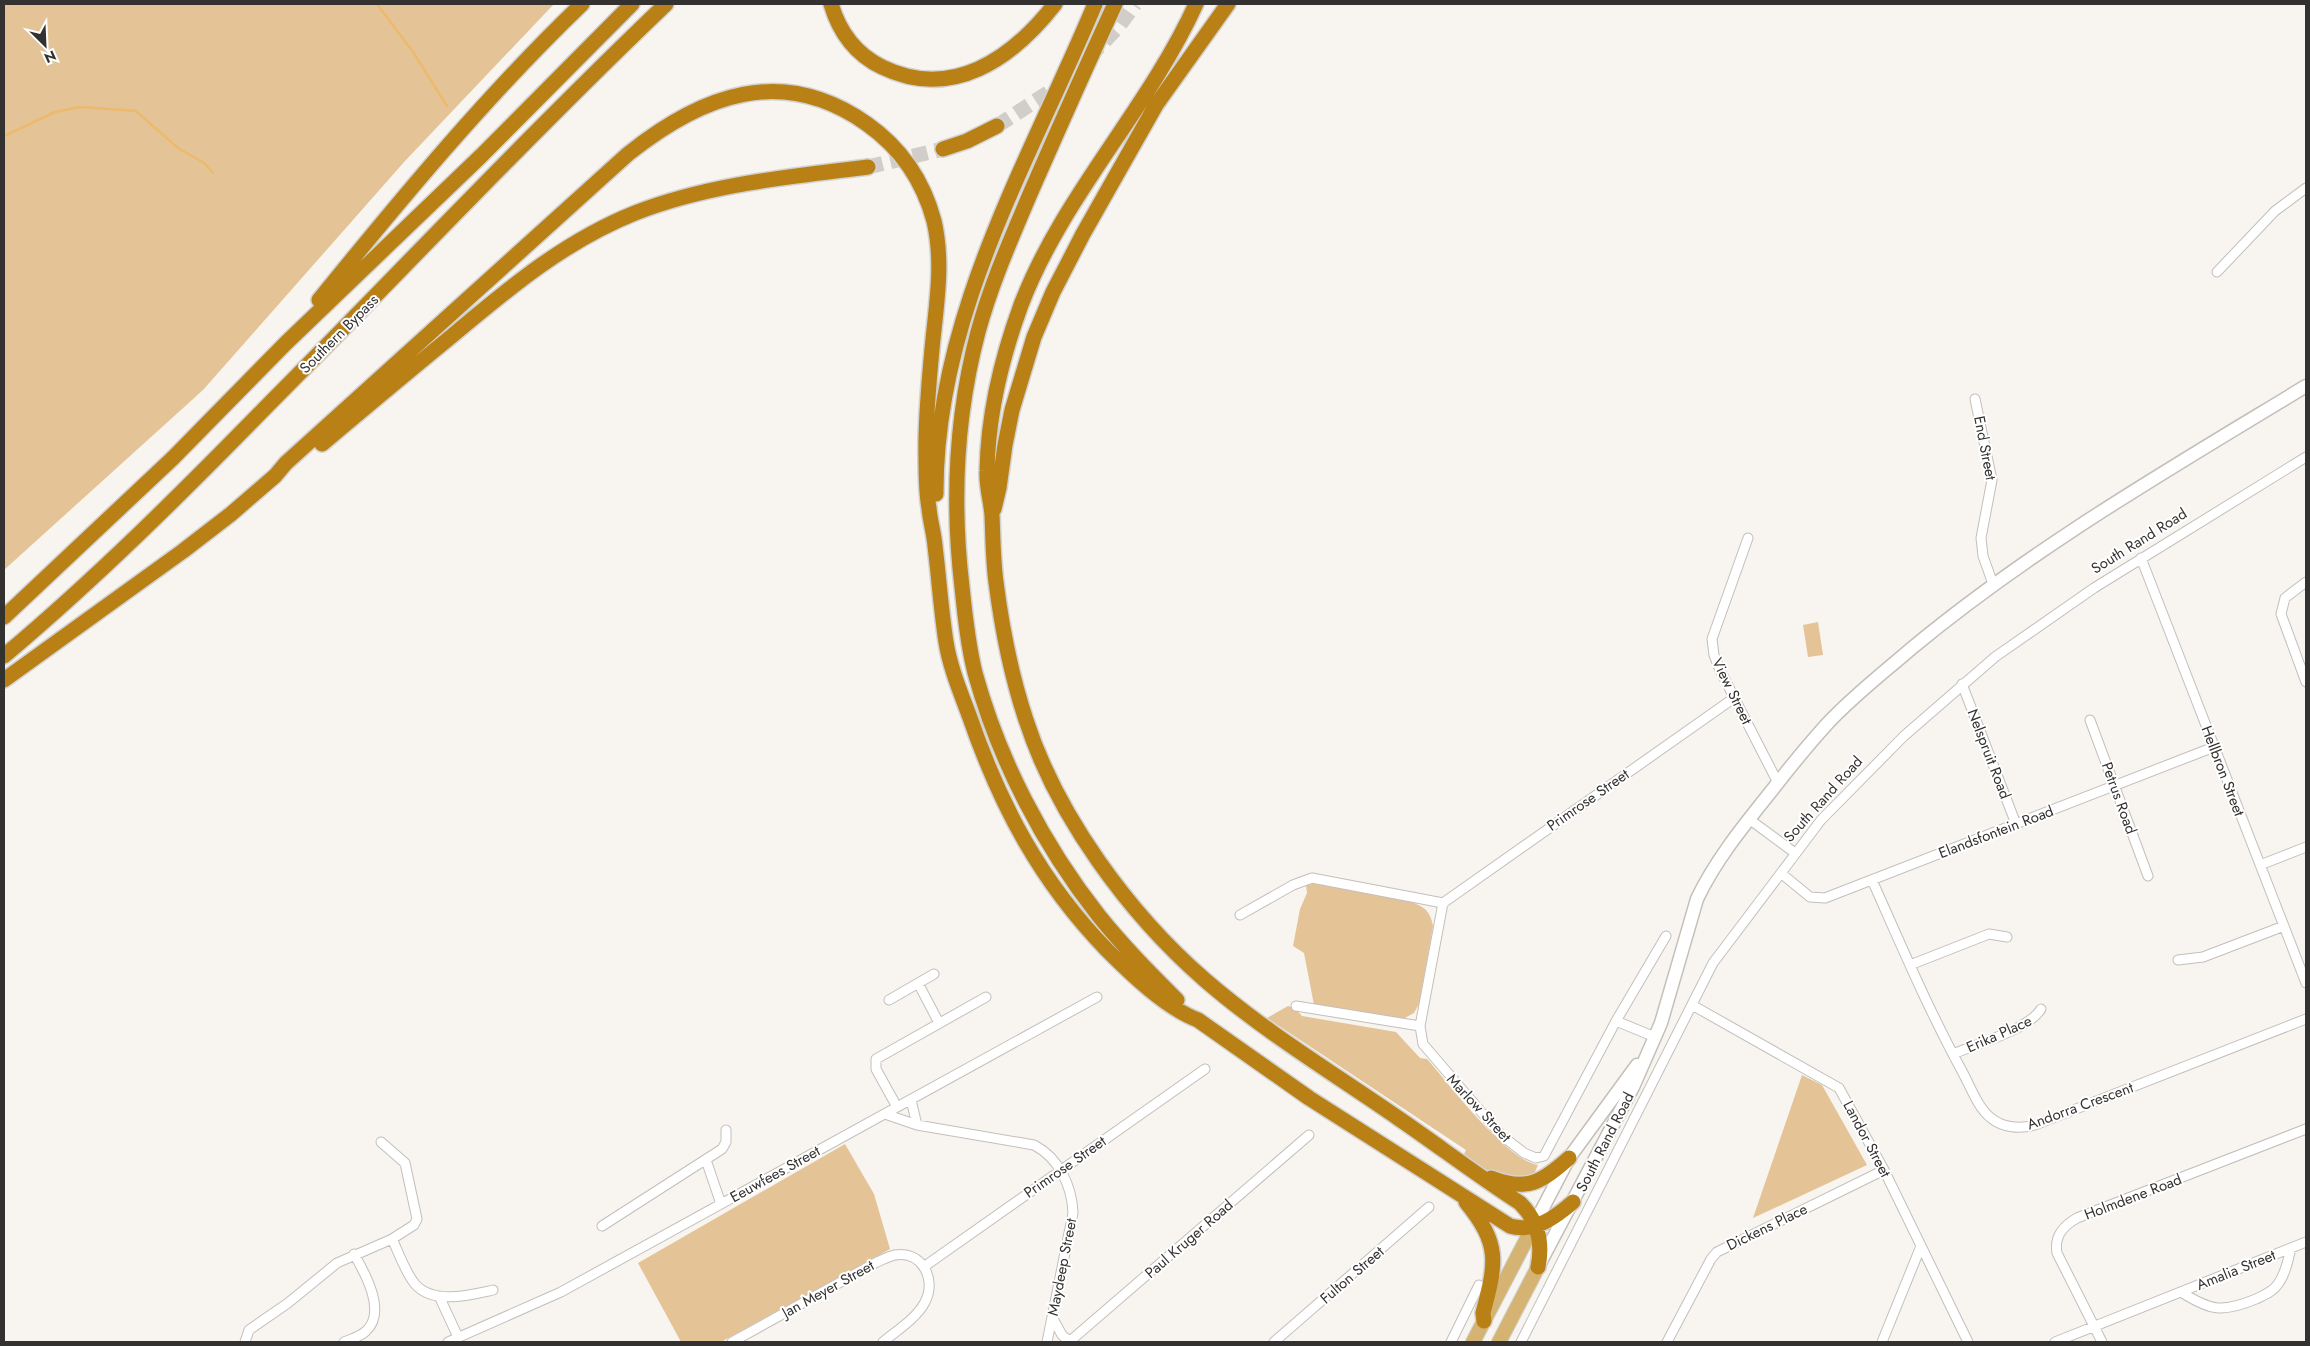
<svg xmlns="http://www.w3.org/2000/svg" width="2310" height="1346" font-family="Jost,sans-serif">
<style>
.green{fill:#e4c497}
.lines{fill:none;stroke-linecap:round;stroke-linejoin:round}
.stream{stroke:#edb96d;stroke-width:2.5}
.motorway-tunnel{stroke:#d1cdc9;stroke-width:15;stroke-dasharray:15 8;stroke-linecap:butt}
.minor-casing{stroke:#c3bfba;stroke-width:11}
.secondary-casing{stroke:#c3bfba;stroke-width:15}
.primary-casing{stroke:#d2d2d1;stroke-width:16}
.motorway-casing{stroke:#d2d2d1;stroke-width:18}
.minor{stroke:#fff;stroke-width:9}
.secondary{stroke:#fff;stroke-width:12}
.primary{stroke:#d5b373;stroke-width:14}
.motorway{stroke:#b98015;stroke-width:15}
.labels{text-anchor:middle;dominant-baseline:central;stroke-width:4;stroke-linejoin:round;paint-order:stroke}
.street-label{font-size:15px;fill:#333230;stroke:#fff}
</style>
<rect width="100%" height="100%" fill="#f8f4ef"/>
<!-- green -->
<path class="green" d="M4,4H554L405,161L203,390L4,570Z
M1818,622L1823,655L1808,657L1803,625Z
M1313,884C1335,884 1409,895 1425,909C1430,914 1432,920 1433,926L1419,1004L1414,1013L1403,1019L1314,1005L1304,953L1293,946L1300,909L1307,893L1306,885Z
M1288,1006L1295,1008L1302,1016L1396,1032L1420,1058L1427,1059C1449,1084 1507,1161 1538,1165L1531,1181C1498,1177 1490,1178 1464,1154L1466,1150L1267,1018Z
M1802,1075L1822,1085L1867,1165L1753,1218Z
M845,1144L874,1194L890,1249L721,1342H681L638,1263Z"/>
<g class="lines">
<!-- stream -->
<path class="stream" d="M377,4L413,52L447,106
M4,136L55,112L80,107L136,111L178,148L204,163L213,173"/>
<!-- motorway-tunnel -->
<path class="motorway-tunnel" d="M997,126L1066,81L1119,26L1135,4
M868,167L943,149"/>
<!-- minor casing -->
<g class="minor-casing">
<path id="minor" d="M2217,272L2275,211L2306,188
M1975,399L1992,480L1981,538L1983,556L1993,584
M1748,538L1712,639L1714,655L1719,668L1778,783
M2141,558L2306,983
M2306,582L2285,598L2281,614L2306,682
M1962,684L2016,824
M2090,720L2148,876
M1749,819L1795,853
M2260,865L2306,847
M1782,874L1810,897L1825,898L2214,747
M1872,880C1901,945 1929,1011 1963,1073C1971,1088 1978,1108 1991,1118C2003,1128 2020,1129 2035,1125L2306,1019
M1240,915L1293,885L1312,878L1443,903
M1666,936L1616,1021L1544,1156L1536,1158L1524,1153L1501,1135L1423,1044L1420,1026L1443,903L1734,698
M2178,960L2203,957L2284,926
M1910,965L1989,934L2007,937
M918,983L939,1023
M889,1000L934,974
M1692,1005L1839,1088L1884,1170L1968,1342
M1296,1006L1420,1026
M1616,1021L1655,1037
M1953,1054C1976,1044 2028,1030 2041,1009
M911,1100L917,1125
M897,1107L876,1069V1059L986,997
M885,1114L917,1125L1034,1145C1059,1158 1072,1186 1073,1213L1047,1342
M706,1160L721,1204
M602,1226L722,1149L726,1142V1130
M392,1239C399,1253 405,1272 415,1284C433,1305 470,1295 493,1290
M925,1266L1205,1069
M2181,1292C2211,1311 2222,1313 2256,1299C2264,1295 2273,1292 2278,1284C2286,1273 2288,1260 2291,1248
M439,1296L458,1337
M1052,1317L1062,1335L1070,1342
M245,1342L249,1330L288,1303L337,1263L392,1239L414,1225L417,1219L405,1163L381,1142
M344,1342C351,1339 360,1337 366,1331C387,1312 365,1273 354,1254
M448,1342L561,1292L1097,997
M732,1342L877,1262C882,1260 889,1256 895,1255C922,1250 937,1280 925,1302C917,1318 896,1331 883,1342
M1069,1342L1309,1135
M1274,1342L1429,1207
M1451,1342L1479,1285
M1521,1342L1713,963L1821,820L1904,736L1995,657L2094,588L2306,457
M1667,1342L1711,1259L1717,1252L1884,1170
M1882,1342L1921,1246
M2055,1342L2306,1242
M2102,1342L2057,1253C2054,1236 2063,1226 2077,1218L2306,1129"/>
</g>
<!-- secondary casing -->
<g class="secondary-casing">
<path id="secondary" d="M1534,1225L1569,1158L1637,1065
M1540,1263L1633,1087L1661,1023L1697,899C1716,859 1745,824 1773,789C1790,767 1808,745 1827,724C1853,696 1883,673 1912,648C2034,547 2171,468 2306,386"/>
</g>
<!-- primary casing -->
<g class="primary-casing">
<path id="primary" d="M1473,1342L1534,1225
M1499,1342L1538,1267"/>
</g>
<!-- motorway casing -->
<g class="motorway-casing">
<path id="motorway" d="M831,4C839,31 855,54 882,67C952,101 1012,59 1055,4
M1115,4C1086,67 1058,130 1030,194C1011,239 991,284 978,332C956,415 952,502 962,587C965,616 968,645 975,673C999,760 1043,845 1099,916C1123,946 1150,973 1177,1000
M1196,4C1148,110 1063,195 1021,305C1002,357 988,415 987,471C986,486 991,501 992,515C993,538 993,560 996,582C1002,629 1011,675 1026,720C1057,816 1129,914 1205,980C1265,1032 1333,1073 1398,1118C1439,1146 1478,1176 1520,1203C1538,1221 1543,1243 1538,1267
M943,149L967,141L997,126
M319,300C401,199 488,94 582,4
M322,444C366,407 409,371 453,335C509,288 565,241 635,213C709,184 789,177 868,167
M936,494C935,317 1029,162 1095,4
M994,509L999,488L1005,445L1012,410L1034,337L1053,292L1083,234L1156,105L1228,4
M4,617L173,458L286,343L481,156L632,4
M4,656C98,577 185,490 271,402C403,269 531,133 666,4
M4,680L183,551L231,514L275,476L286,463L628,154C702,95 782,64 867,124C901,148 923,180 934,221C944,264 936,306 932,349C929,384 925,421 926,457C926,474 926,492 929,508C930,521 934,533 935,546C939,578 941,610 946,642C950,667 960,691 969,715C1000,805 1040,881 1107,950C1131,974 1166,1008 1198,1020L1309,1098L1510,1226C1534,1233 1556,1217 1573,1202
M1491,1178C1527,1192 1542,1182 1569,1158
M1466,1202C1501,1245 1496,1263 1483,1313L1484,1321"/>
</g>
<!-- minor -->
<use href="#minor" class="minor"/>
<!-- secondary -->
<use href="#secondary" class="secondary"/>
<!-- primary -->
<use href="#primary" class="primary"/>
<!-- motorway -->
<use href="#motorway" class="motorway"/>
</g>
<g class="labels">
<!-- street labels -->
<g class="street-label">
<text transform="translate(339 334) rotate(-45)">Southern Bypass</text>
<text transform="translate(1985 448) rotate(79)">End Street</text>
<text transform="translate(2139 541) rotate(-32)">South Rand Road</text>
<text transform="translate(1732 691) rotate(64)">View Street</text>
<text transform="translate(1989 754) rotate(69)">Nelspruit Road</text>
<text transform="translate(2223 771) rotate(69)">Hellbron Street</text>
<text transform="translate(2119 798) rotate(70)">Petrus Road</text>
<text transform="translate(1823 799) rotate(-48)">South Rand Road</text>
<text transform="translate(1588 800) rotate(-35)">Primrose Street</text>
<text transform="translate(1996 832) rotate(-21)">Elandsfontein Road</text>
<text transform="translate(1999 1034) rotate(-24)">Erika Place</text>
<text transform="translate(2080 1106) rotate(-20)">Andorra Crescent</text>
<text transform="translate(1479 1108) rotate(47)">Marlow Street</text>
<text transform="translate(1867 1139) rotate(62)">Landor Street</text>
<text transform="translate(1605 1142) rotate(-63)">South Rand Road</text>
<text transform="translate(1065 1167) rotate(-35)">Primrose Street</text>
<text transform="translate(775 1174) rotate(-29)">Eeuwfees Street</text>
<text transform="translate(2133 1197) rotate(-21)">Holmdene Road</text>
<text transform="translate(1767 1227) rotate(-26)">Dickens Place</text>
<text transform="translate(1189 1239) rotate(-41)">Paul Kruger Road</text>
<text transform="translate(1062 1267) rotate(-79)">Maydeep Street</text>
<text transform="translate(2236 1270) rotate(-22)">Amalia Street</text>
<text transform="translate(1352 1275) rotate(-41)">Fulton Street</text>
<text transform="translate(828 1289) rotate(-29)">Jan Meyer Street</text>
</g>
</g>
<!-- border -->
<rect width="2310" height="1346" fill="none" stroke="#333230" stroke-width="10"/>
<!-- north arrow -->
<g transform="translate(45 45) rotate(156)" stroke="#ffffff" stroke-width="4" paint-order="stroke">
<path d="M0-4L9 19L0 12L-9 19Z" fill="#333230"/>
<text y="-8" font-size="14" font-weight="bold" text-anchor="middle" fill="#333230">N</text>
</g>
</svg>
